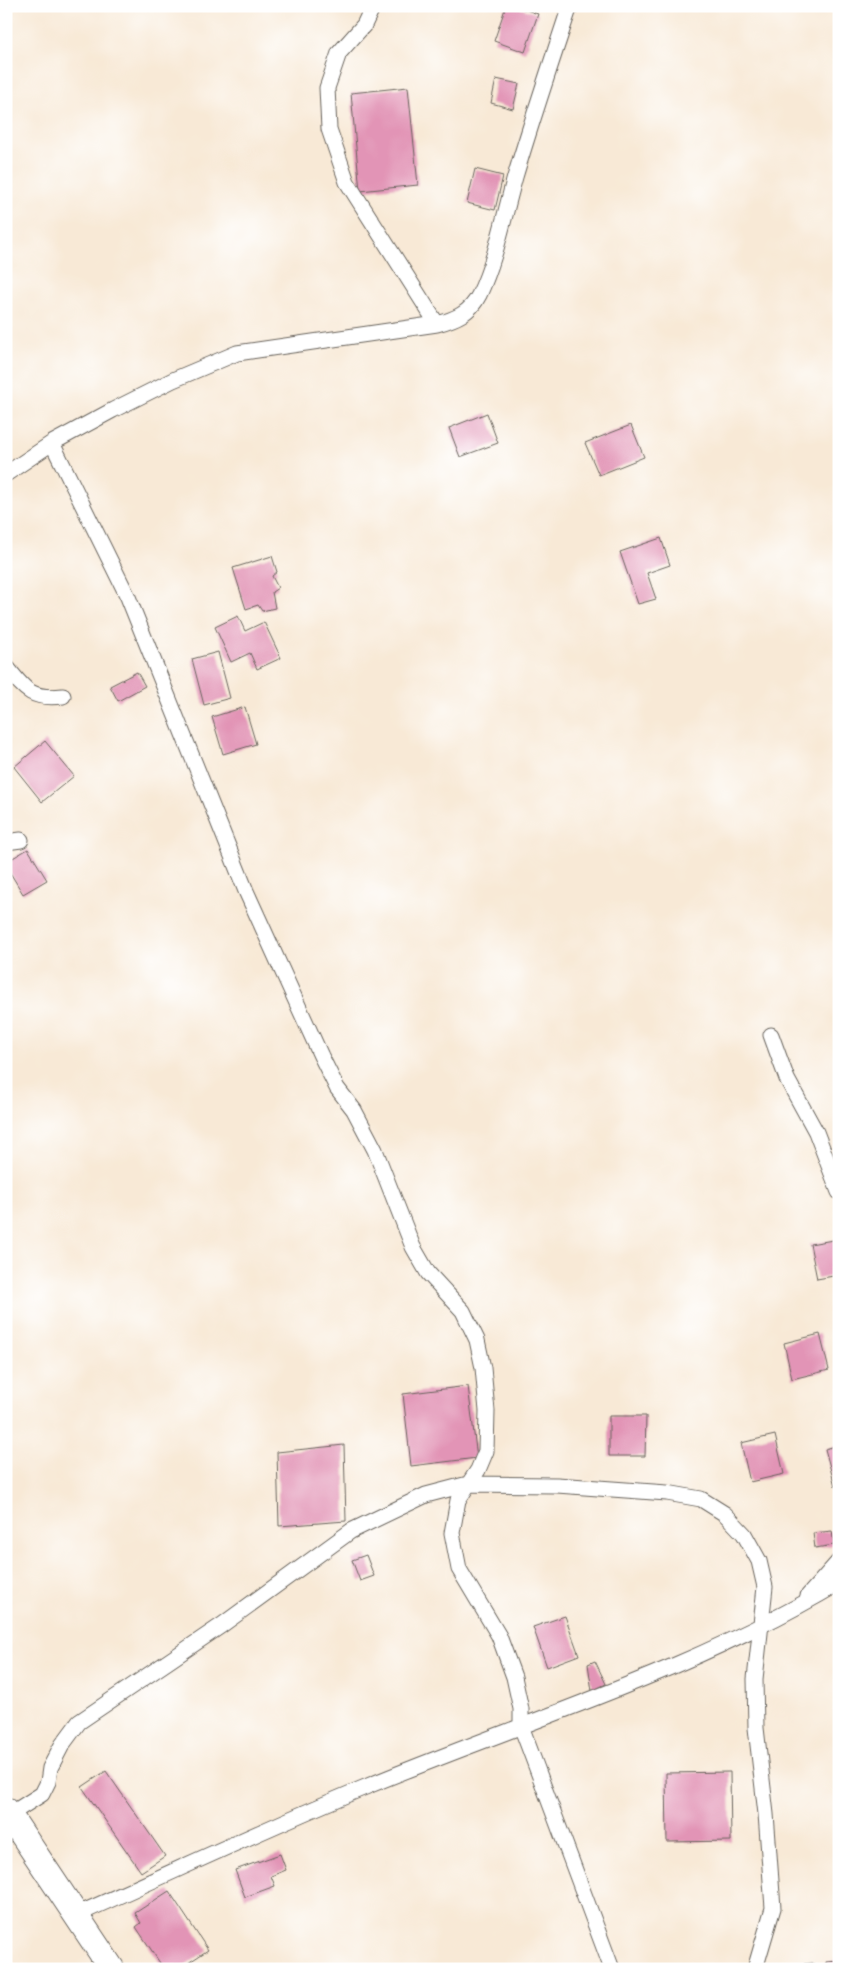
<svg xmlns="http://www.w3.org/2000/svg" width="845" height="1975" font-family="'Gochi Hand',sans-serif">
<style>
.building{fill:#e294b6}
.lines{fill:none;stroke-linecap:round;stroke-linejoin:round}
.minor-casing{stroke:#69645d;stroke-width:17}
.primary-casing{stroke:#69645d;stroke-width:27}
.minor{stroke:#fff;stroke-width:15}
.primary{stroke:#fff;stroke-width:25}
</style>
<rect width="100%" height="100%" fill="#fff"/>
<filter id="ink" filterUnits="userSpaceOnUse"><feTurbulence type="fractalNoise" baseFrequency=".02" numOctaves="2"/><feDisplacementMap in="SourceGraphic" scale="10" xChannelSelector="R" yChannelSelector="G"/><feConvolveMatrix kernelMatrix="1 2 1 2 8 2 1 2 1" color-interpolation-filters="sRGB"/></filter>
<filter id="wash" filterUnits="userSpaceOnUse"><feTurbulence type="fractalNoise" baseFrequency=".0096" numOctaves="4" result="noise"/><feDisplacementMap in="SourceGraphic" scale="20" xChannelSelector="R" yChannelSelector="G"/><feGaussianBlur stdDeviation="1.12" result="paint"/><feColorMatrix in="noise" values="0 0 0 0 0 0 0 0 0 0 0 0 0 0 0 0 0 1.4 0 .05"/><feComposite in="paint" operator="in"/></filter>
<g filter="url(#wash)">
<rect width="100%" height="100%" fill="#f8e9d6"/>
<g id="blocks">
<!-- building -->
<path class="building" d="M506,6H515L538,14L525,52L494,41Z
M496,79L519,84L513,109L491,103Z
M408,87L418,185L360,191L351,93Z
M475,169L503,176L495,210L467,203Z
M487,413L498,443L460,457L449,428Z
M631,425L644,457L599,475L585,443Z
M661,538L670,565L647,573L656,599L638,604L620,552Z
M272,556L277,572L272,576L278,588L272,592L275,608L262,611L258,605L246,609L233,568Z
M238,616L245,631L264,622L281,658L257,669L250,653L231,662L215,627Z
M218,652L230,698L204,705L192,659Z
M137,672L145,686L118,701L110,686Z
M245,707L256,744L223,754L212,717Z
M45,741L74,776L42,802L14,767Z
M28,849L47,880L23,894L6,866V862Z
M839,1239V1275L817,1279L810,1244Z
M820,1334L829,1370L792,1379L784,1343Z
M468,1386L477,1458L411,1466L403,1394Z
M609,1416H646L645,1456H609Z
M775,1435L784,1474L750,1482L741,1443Z
M344,1445L346,1521L279,1526L277,1452Z
M839,1445V1485L835,1486L825,1449Z
M832,1531L834,1545L815,1548L813,1533Z
M366,1555L374,1576L360,1581L352,1560Z
M565,1616L579,1655L547,1667L533,1627Z
M595,1661L606,1684L592,1691L588,1664Z
M106,1771L165,1856L141,1872L82,1787Z
M730,1772L731,1841L667,1842L666,1773Z
M280,1854L286,1870L271,1876L275,1886L245,1897L235,1870Z
M169,1891L208,1950L179,1969H164L136,1927L141,1923L135,1913Z
M839,1961V1969H826V1962Z
M813,1963L814,1969H781V1966Z"/>
</g>
</g>
<g filter="url(#ink)">
<use href="#blocks" fill-opacity="0" stroke="#69645d" stroke-width="1"/>
<g class="lines">
<!-- minor casing -->
<g class="minor-casing">
<path id="minor" d="M373,6L364,25L339,53L327,88L329,129L347,182L437,324
M52,443L128,597L246,891L321,1056L337,1088L354,1110L375,1150L413,1247L428,1273L463,1311L477,1340L483,1368L487,1411L486,1451L478,1470L458,1500L452,1533L459,1569L499,1636L514,1677L521,1709V1726L612,1969
M6,474L52,443L113,410L173,380L237,353L437,324C456,319 470,313 479,295C496,259 504,216 515,177C532,120 551,63 570,6
M6,666C25,690 31,700 63,696
M6,842L21,840
M771,1035L787,1079L816,1132L839,1192
M808,1596L839,1561
M9,1815L42,1794L48,1782L50,1768L62,1745L79,1722L222,1625L351,1531L426,1495L468,1484L557,1485L667,1493L701,1499L725,1514L744,1534L759,1561L765,1587L755,1679L756,1728L766,1814L773,1908L755,1969
M76,1915C171,1873 266,1828 363,1788C522,1722 690,1672 839,1583"/>
</g>
<!-- primary casing -->
<g class="primary-casing">
<path id="primary" d="M6,1810L112,1969"/>
</g>
<!-- minor -->
<use href="#minor" class="minor"/>
<!-- primary -->
<use href="#primary" class="primary"/>
</g>
</g>
<!-- margin -->
<rect width="845" height="1975" fill="none" stroke="#fff" stroke-width="25"/>
</svg>
